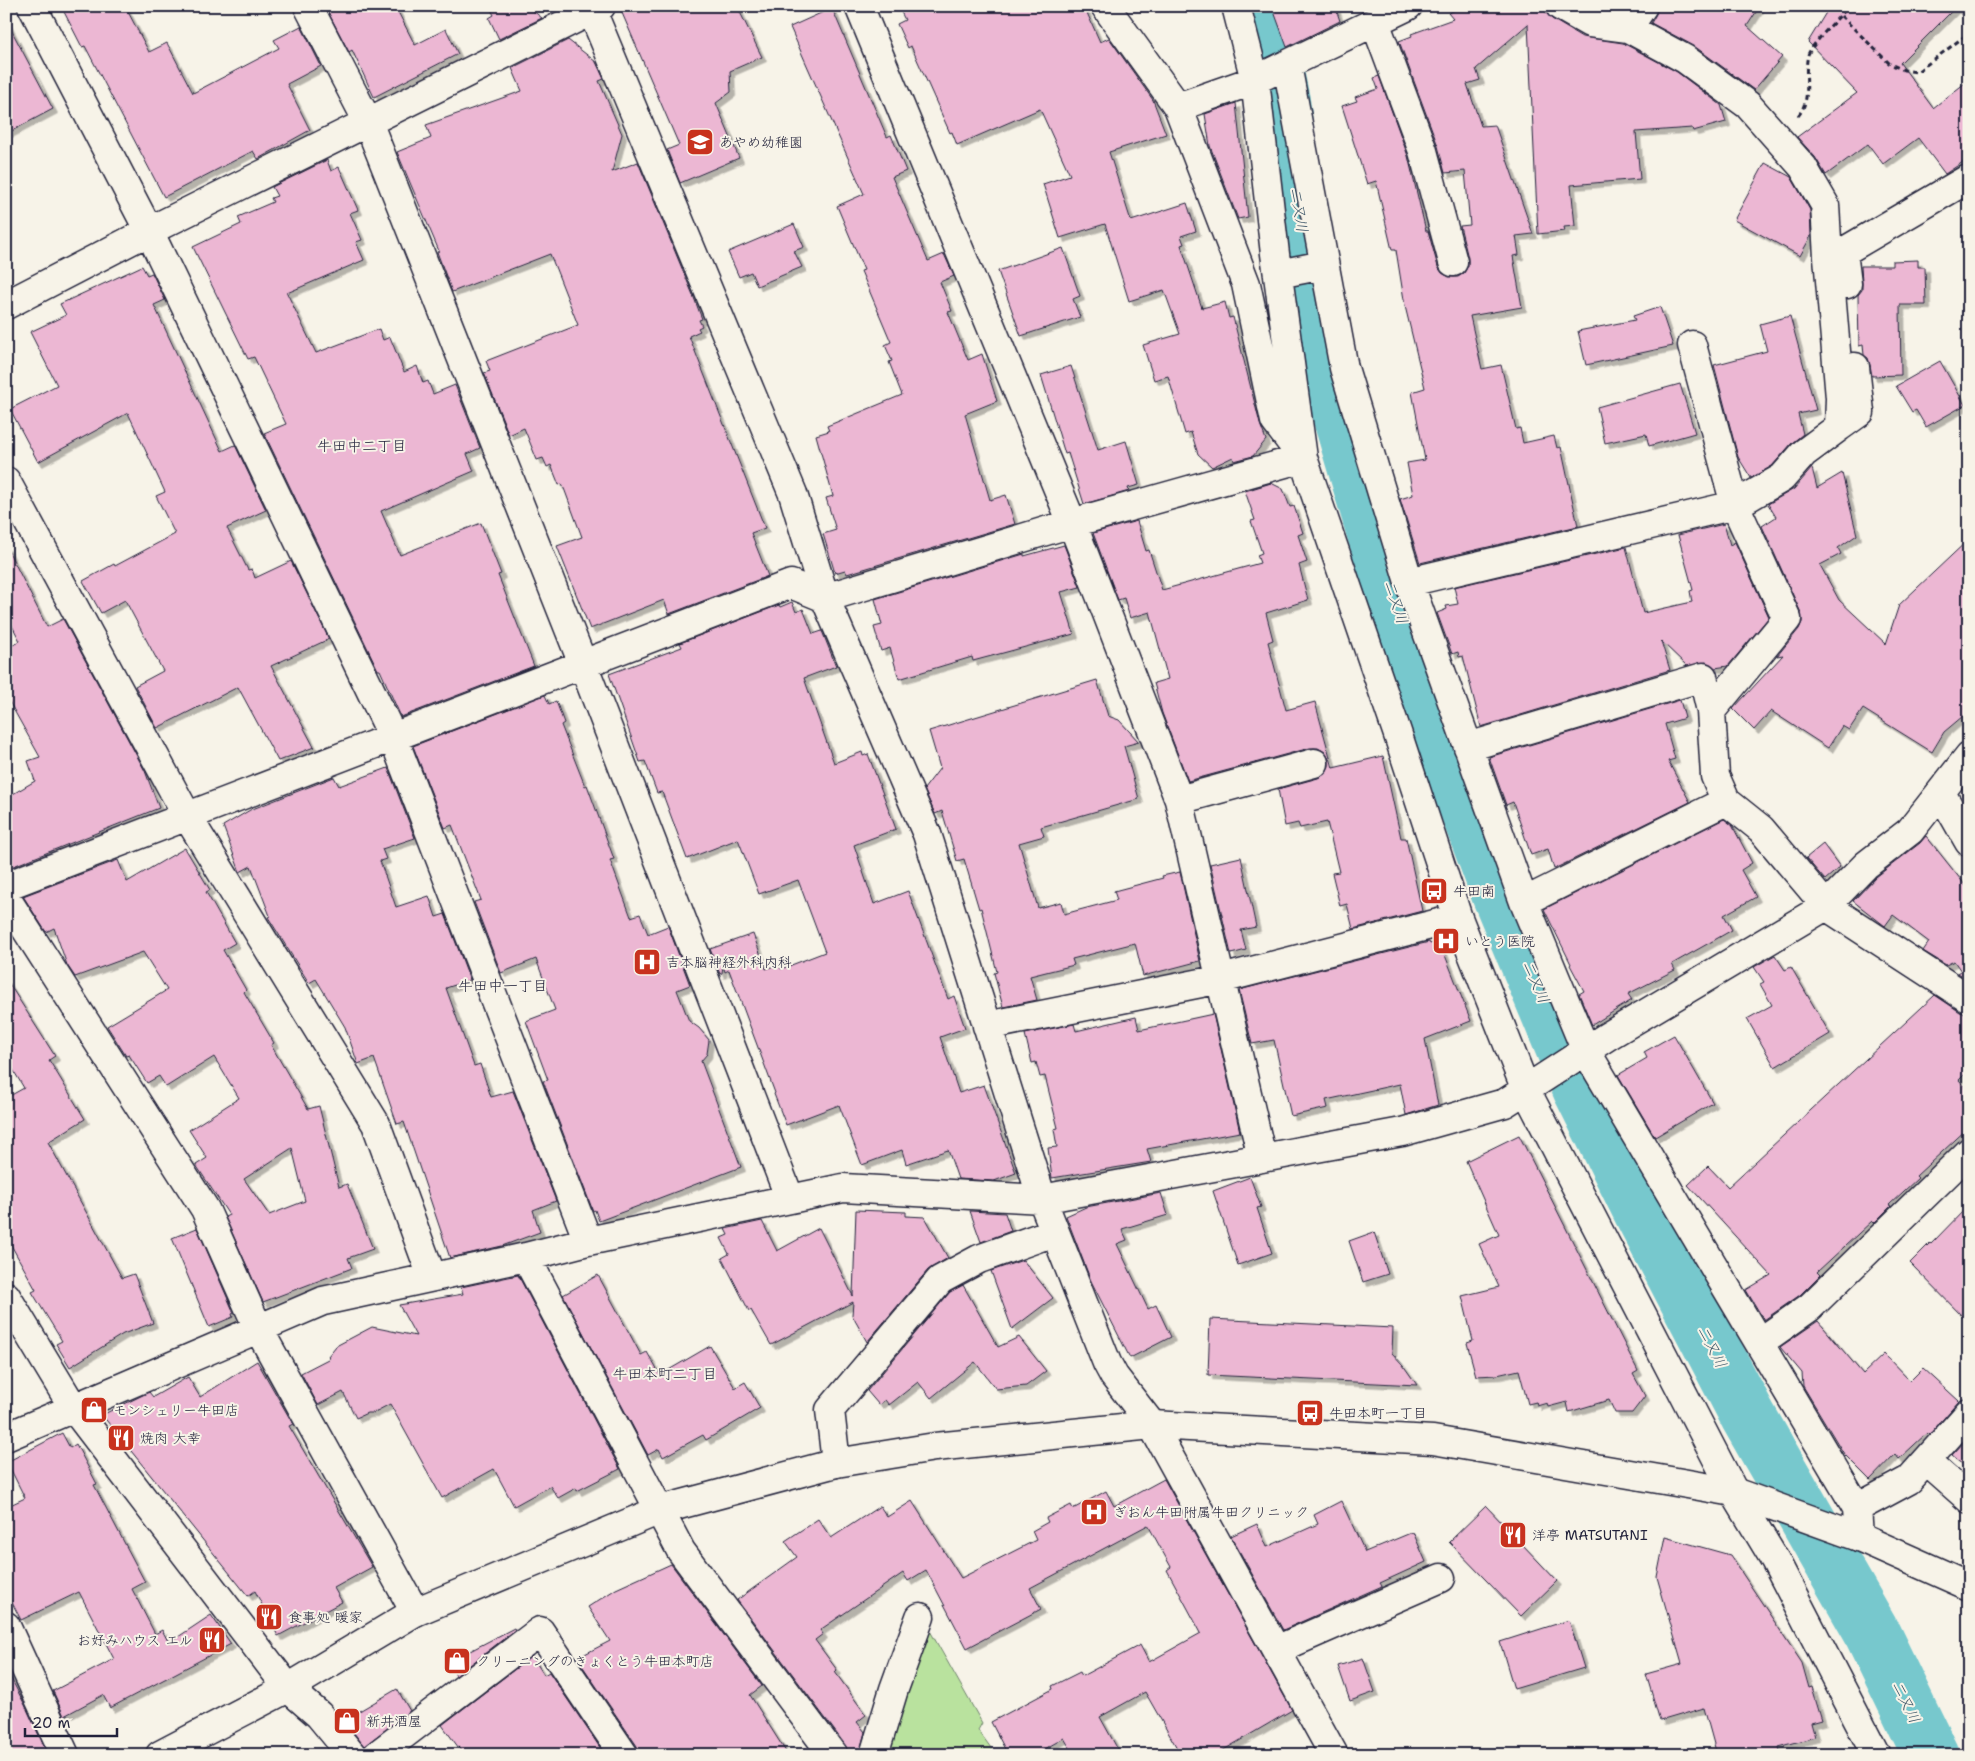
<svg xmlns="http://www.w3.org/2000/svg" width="1975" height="1761" font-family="'Shantell Sans','Klee One',sans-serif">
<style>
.green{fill:#b9e29e;stroke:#6e826c}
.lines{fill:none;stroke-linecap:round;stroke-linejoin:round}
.river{stroke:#77c8cd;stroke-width:56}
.building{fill:#ecb7d3;stroke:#22223b;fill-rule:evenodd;filter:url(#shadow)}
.street-casing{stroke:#22223b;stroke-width:31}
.secondary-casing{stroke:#22223b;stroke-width:31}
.path{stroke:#22223b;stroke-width:3;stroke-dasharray:5 4;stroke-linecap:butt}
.street{stroke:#f7f3e8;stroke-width:28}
.secondary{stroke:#f7f3e8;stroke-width:28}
.labels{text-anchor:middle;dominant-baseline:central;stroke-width:4;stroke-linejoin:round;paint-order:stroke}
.poi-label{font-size:14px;fill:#22223b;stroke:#f7f3e8;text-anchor:start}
.water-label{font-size:15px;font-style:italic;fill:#3c5467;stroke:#f7f3e8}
.neighbourhood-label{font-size:15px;fill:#22223b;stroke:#f7f3e8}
</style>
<defs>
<filter id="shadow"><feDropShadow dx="4.5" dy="4.5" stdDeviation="0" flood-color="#0004"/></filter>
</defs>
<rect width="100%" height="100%" fill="#f7f3e8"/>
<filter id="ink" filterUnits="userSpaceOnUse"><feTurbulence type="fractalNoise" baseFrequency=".02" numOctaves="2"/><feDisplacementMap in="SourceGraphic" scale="10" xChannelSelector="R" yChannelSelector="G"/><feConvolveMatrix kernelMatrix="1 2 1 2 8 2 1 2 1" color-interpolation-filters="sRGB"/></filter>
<g filter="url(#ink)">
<!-- green -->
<path class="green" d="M929,1629L982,1723L978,1730L996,1755H884Z"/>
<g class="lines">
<!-- river -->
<path class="river" d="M1256,6L1270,44L1282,101L1299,228L1320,347L1386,571L1433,716L1500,896L1580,1088L1643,1215L1748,1416L1870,1629L1931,1755"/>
</g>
<!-- building -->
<path class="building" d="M61,6H125L149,52L167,43L193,93L279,48L274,40L301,26L321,66L287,84L310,130L258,159L253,151L164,197L85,46L82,47Z
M339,6H395L415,45L446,29L458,54L374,97L352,50L349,52L328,12Z
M489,6H527L542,18L499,39L489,18L494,15Z
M619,6H737L762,57L730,71L731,92L716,103L739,158L680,183L667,150L679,145Z
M898,6H1084L1100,42L1109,38L1153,100L1166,134L1109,152L1131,221L1187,203L1196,231L1181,236L1184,244L1181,245L1202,308L1225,302L1229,318L1233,317L1260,424L1266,440L1253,456L1234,461L1233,457L1212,467L1198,454L1191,432L1185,434L1168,376L1154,380L1143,345L1180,334L1164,290L1129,301L1105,224L1060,238L1043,184L1070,175L1040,109L957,145L952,132L950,133L911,46L908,48L897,24L905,20Z
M1272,6H1335L1340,21L1287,47Z
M1466,6H1544L1546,13L1552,19L1582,37L1623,43L1677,72L1721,105L1726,122L1693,131L1692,128L1636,132L1640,179L1571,185L1575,226L1564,227L1565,231L1538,234L1528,24L1476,69L1480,80L1467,84L1481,126L1495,125L1533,234L1516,236L1519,255L1513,256L1522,307L1470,316L1482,369L1501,365L1516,429L1520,428L1523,443L1554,436L1557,448L1561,447L1578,526L1420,563L1400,499L1413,495L1407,463L1425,460L1412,392L1425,388L1405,306L1396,250H1392L1376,181L1367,184L1342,106L1357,101L1355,97L1378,89L1374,78L1379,76L1408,156L1426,231H1428L1438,267L1442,273L1449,277H1458L1464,273L1468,266V258L1460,226L1470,225L1465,171L1445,173L1438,146L1399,41L1412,36L1411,34L1453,19L1448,13Z
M1658,6H1760L1747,26L1782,57L1754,90L1694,46L1651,23L1656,14Z
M1830,6H1957L1900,63L1933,108L1969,80V158L1945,174L1918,138L1883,164L1868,144L1826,175L1815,157L1797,137L1857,93L1808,42Z
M832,8L887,137L891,135L906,171L892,177L928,261L944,254L954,276L940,282L952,311L948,312L968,360L982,354L997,401L965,414L990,500L1006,495L1015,524L847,574L845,570L835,573L823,534L836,530L826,498L833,496L816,435L829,431L827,426L902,395L889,362L892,361L885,345L891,342L861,271L864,270L837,206L864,194L790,27Z
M6,20L53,109L6,134Z
M568,40L596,62L604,79L599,81L622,134L612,172L638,162L693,295L702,319L699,320L702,326L698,328L700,331L689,336L765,528L751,533L768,576L669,614L664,600L590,629L557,546L582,537L565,491L562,484L559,485L551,465L547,467L543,458L537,460L524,428L509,435L484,373L490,371L486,361L578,325L550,254L452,292L437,252L439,251L397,152L431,138L426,125L522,91L512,68Z
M1236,103L1248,217L1238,219L1210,146L1205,114Z
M327,160L331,171L339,167L358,210L350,213L362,240L356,242L364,260L287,293L316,353L379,329L383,340L390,337L404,372L417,366L423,383L428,381L433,394L455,385L480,448L467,454L474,471L381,511L400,555L481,523L501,574L498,575L534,666L401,717L380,670H378L264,433L286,424L254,357L248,359L193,247L241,224L238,217L273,202L271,198L277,196L272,187Z
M1765,163L1791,177L1810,210L1811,236L1800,256L1734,220Z
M794,224L804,247L794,251L802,267L757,286L751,272L739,277L728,252Z
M1063,248L1080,296L1073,299L1080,317L1021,336L998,271Z
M1918,260V267H1925L1926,305H1900L1901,375L1872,376L1870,365L1868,358L1864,355L1863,345L1859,346L1858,295L1862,290V283L1861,266H1892V261Z
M142,266L147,275L152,273L165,300L154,305L222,451L235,445L266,510L227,528L248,570L252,569L255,578L291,561L329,639L271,666L314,747L278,761L238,687L157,728L135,686L163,671L125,600L101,613L83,581L114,564L115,566L175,534L156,496L165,492L128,413L38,462L10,409L57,385L30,332L66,315L60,304Z
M1660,307L1673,346L1586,365L1578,331L1635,320L1633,316Z
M1790,316L1816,410L1798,414L1803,434L1792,443L1772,466L1751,478L1738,457L1714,365L1767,351L1760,324Z
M1940,361L1965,405L1926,427L1916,410L1912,412L1896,386Z
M1071,366L1098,450L1126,441L1139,485L1128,488L1129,491L1084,504L1068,453L1065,454L1041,375Z
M1680,384L1695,433L1649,446L1646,434L1605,443L1597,407Z
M1812,468L1817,488L1842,473L1857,535L1838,548L1841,554L1820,565L1839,600L1886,644L1899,605L1969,539V711L1944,732L1932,752L1863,709L1849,730L1842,726L1828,748L1771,711L1754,730L1733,709L1783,655L1777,656L1799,629L1802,622L1801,613L1762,526L1776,517L1768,504L1794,489Z
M1271,483L1283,489L1290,507L1294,506L1303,533L1298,535L1307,562L1299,565L1308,600L1266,613L1273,640L1268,642L1286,710L1315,702L1333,768L1383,756L1401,838H1406L1422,911L1353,929L1347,904L1340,906L1332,873L1339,872L1327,822L1300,828L1298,823L1285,826L1278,789L1318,778L1325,774L1329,766V759L1325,752L1318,748H1310L1188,781L1162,713L1154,683L1168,679L1150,612L1130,618L1124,598L1118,600L1093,533L1137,521L1146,551L1149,550L1162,590L1260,563L1257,555L1262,553L1251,521L1255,520L1245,491Z
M1724,524L1730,545L1735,542L1769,617L1728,666L1715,668L1706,662L1687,666L1661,641L1670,670L1481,727L1463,656L1459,657L1458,652L1452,654L1437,613L1447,609L1446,606L1458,604L1454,587L1626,547L1643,613L1692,602L1690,591L1693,590L1678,535Z
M1064,545L1080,587L1061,592L1074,634L973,661L972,657L899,679L890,648L881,651L874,627L882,625L875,599L1024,554V556Z
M6,546L47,627L63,619L145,771L159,808L6,869V798L35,781L28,761L40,757L6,696V649L20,641L6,614Z
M792,602L796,612L803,609L813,634L822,631L836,666L804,678L834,763L862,752L863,756L868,754L896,829L854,845L874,904L908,891L948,999L954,996L965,1028L940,1037L959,1093L984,1085L1016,1173L994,1181L958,1179L948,1150L906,1164L902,1150L862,1165L839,1105L786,1125L774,1094L775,1093L729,970L725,972L723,965L722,973L720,974L710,949L753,934L766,969L779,964L781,969L825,952L798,880L759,894L738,839L687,859L662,792L657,793L645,761L640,762L609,674L682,647L680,643L779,605L780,607Z
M1097,680L1108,716L1119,720L1139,742L1124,746L1139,799L1041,827L1044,836L1019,843L1038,908L1061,902L1064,914L1117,900L1114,891L1163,878L1162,876L1180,872L1200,961L1143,976L1135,943L1072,959L1074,965L1030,976L1037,1000L1003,1007L994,973L997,972L981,908L979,909L964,859L957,861L942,811L935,814L924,789L940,768L929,731Z
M545,695L549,704L556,701L564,723L561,725L585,786L587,785L614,859L610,860L631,917L640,914L648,934L668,926L690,985L677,990L689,1021L699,1028L709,1040L707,1054L701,1061L741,1167L599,1221L595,1210L593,1211L543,1081L548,1080L526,1021L555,1010L536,959L501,973L474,902L481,900L452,825L445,828L413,746Z
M1680,700L1685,718L1665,724L1675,759L1668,761L1690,802L1554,869L1548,849L1531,855L1513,802L1506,805L1489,757Z
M388,768L415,838L382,849L386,859L380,861L396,907L429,896L436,917L445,914L470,980L446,988L474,1066L480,1064L491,1097L513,1091L556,1201L533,1210L540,1232L502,1246L450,1258L404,1122L397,1124L374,1058L358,1064L345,1027L316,979L309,983L268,917L270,916L251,866L240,872L223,826L250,810L334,777L339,786Z
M1724,819L1732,825L1752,863L1741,870L1756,897L1724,915L1732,930L1672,964L1675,970L1628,994L1632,1000L1592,1025L1579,994L1584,991L1570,965L1571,964L1544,909Z
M1926,836L1969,890V980L1958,973L1961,971L1954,961L1946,965L1923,951L1929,942L1893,915L1885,926L1853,901L1876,877L1920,843Z
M1823,844L1840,867L1825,880L1806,858Z
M185,848L210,890L206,892L235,943L223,950L246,990L244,992L274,1043L271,1045L308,1109L319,1106L339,1187L347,1184L373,1249L348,1258L352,1268L263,1302L225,1217L229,1215L196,1165L207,1158L189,1130L239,1098L214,1057L166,1087L159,1076L147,1083L129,1055L126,1056L107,1026L167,990L143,952L75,977L67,965L54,928L46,932L23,896L118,860L127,882ZM292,1148L305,1201L269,1215L244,1179Z
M1241,857L1256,927L1241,930L1246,950L1231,954L1210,864Z
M1439,940L1471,1021L1425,1039L1438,1105L1406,1115L1400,1084L1326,1100L1328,1108L1291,1116L1274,1040L1252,1044L1239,990L1429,942L1430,944Z
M1775,955L1785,970L1791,967L1830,1034L1775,1067L1747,1019L1772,1005L1760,984L1764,982L1754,967Z
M6,979L55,1056L49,1060L85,1119L48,1142L122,1278L134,1274L153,1323L123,1334L70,1367L56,1344L62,1341L32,1292L36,1290L6,1236V1098L24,1088L6,1058Z
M1935,995L1960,1012L1969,1015V1070L1959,1080L1969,1091V1127L1916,1176L1918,1178L1889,1205L1891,1206L1874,1223L1872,1221L1817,1272L1820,1275L1800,1295L1764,1320L1746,1290L1771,1275L1688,1185L1708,1166L1728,1187Z
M1213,1014L1240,1132L1147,1149L1151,1162L1052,1178L1048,1148L1057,1147L1054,1129L1058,1128L1045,1076L1040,1077L1036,1062L1032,1063L1025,1034L1074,1024L1076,1031L1136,1017L1139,1030Z
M1674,1035L1713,1103L1655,1137L1618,1075L1647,1058L1644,1052Z
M1519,1135L1638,1371L1633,1374L1645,1396L1632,1413H1615L1609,1400L1569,1412L1567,1402L1548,1407L1547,1403L1537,1406L1536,1402L1528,1404L1519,1370L1497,1375L1476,1376L1467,1343L1473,1341L1462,1296L1499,1287L1479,1244L1499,1235L1466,1161Z
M1250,1177L1261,1207L1257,1208L1272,1253L1238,1265L1213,1191Z
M1161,1193L1168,1215L1122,1229L1127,1240L1117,1244L1148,1309L1156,1305L1171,1337L1130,1358L1091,1281L1066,1216L1086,1207Z
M1969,1205V1323L1910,1263L1930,1243L1931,1244Z
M856,1210L906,1212V1216L925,1217L948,1258L928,1270L867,1342L852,1315L853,1302L771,1345L751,1310L749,1311L722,1258L729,1254L721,1238L728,1235L725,1229L762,1221L777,1251L819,1228L853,1296Z
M970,1211L1005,1213L1011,1231L981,1242Z
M197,1228L234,1313L232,1314L233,1317L209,1327L172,1238Z
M1374,1232L1388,1274L1363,1282L1349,1241Z
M1023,1260L1053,1298L1012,1329L991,1271Z
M518,1275L620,1469L577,1491L576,1488L558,1498L550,1486L514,1506L494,1469L442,1498L390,1404L373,1413H367L356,1418L343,1392L318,1405L301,1373L330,1358L328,1356L336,1346L372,1327L416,1336L399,1305L463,1294L461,1287Z
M598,1275L641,1355L647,1352L660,1375L710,1346L735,1388L745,1382L760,1408L706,1440L703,1435L663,1457L659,1449L648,1455L563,1295Z
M963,1285L998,1347L1019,1337L1046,1371L1026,1386L996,1389L975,1362L931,1398L918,1382L889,1405L885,1400L879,1405L867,1391L950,1292Z
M1210,1319L1393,1328L1392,1353L1403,1365L1417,1385L1208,1375Z
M1818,1321L1863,1374L1884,1354L1910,1381L1923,1368L1959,1401L1929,1435L1927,1433L1899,1459L1895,1454L1870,1480L1844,1454L1803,1386L1802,1373L1780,1347Z
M257,1361L293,1424L289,1426L372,1567L334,1588L342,1602L278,1636L255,1591L248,1596L102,1415L149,1392L153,1397L188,1377L200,1397Z
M62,1433L70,1448L76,1444L97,1484L94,1485L145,1582L132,1589L155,1634L162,1630L169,1643L211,1615L231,1644L110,1708L103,1695L64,1716L53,1691L114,1659L79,1592L21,1620L6,1591V1507L25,1498L7,1462Z
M1969,1437V1469L1952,1455Z
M1164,1479L1292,1710L1215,1755H1181L1145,1692L1100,1717L1121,1755H1074L1064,1738L1034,1755H1008L991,1722L1053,1689L1052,1686L1080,1672L1082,1676L1140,1645L1149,1662L1201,1633L1167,1570L1171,1567L1148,1525L1030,1588L1041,1609L967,1648L926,1570L908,1581L903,1573L820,1630L823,1634L815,1640L837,1670L835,1672L866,1715L857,1722L865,1732L859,1755H849L846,1746L737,1600L797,1557L785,1541L818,1519L831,1538L880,1506L887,1517L912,1501L961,1578L1036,1540L1032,1531L1048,1522L1046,1518L1071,1505L1073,1509L1106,1491L1114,1506Z
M1341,1501L1365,1552L1413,1532L1426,1562L1380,1583L1382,1586L1283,1630L1231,1536L1257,1524L1267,1547L1318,1524L1314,1515Z
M1486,1506L1557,1581L1521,1616L1449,1542Z
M1665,1537L1730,1555L1802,1663L1809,1688L1812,1687L1822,1720L1811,1723L1815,1737L1779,1747L1781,1755H1717L1704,1708L1660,1721L1646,1674L1682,1664L1657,1577Z
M671,1564L762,1686L750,1695L788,1755H639L637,1746L577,1658L610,1641L588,1607L616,1589Z
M1569,1620L1584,1668L1514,1689L1500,1642Z
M514,1628L515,1630L456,1676L449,1662Z
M532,1656L544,1675L549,1672L605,1755H464L442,1725Z
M1363,1658L1375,1692L1350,1701L1338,1666Z
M6,1669L25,1705L48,1755H6Z
M397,1689L410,1711L364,1746L344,1720Z"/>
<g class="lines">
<!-- street casing -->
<g class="street-casing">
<path id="street" d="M32,6L149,231L393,737L588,1241
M308,6L368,122L583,664L790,1199
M590,6L793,494L825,598L927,834L1042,1199L1107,1363L1114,1376L1152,1425L1334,1755
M859,6L1072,523L1179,800L1262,1158
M1236,6L1255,80L1275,254L1303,458L1397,732L1458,918L1526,1090L1734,1492
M1375,22L1423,151L1453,262
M1628,28L1643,6
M1287,65L1344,368L1409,582L1524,902L1586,1051L1857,1508L1859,1537
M1178,107L1255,80L1408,6
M1278,274L1324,265
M1847,284L1843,252L1966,180L1969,181
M6,305L149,231L601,6
M1692,345L1735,505L1787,619L1711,711
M1839,427L1860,412L1855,367
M6,481L187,816L376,1124L432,1277
M1409,582L1735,505L1782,478L1804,453L1839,427L1840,398L1828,257L1825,205L1803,167L1748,105L1685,59L1628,28L1590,23L1560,6
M1468,747L1703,677L1711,711L1715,776L1726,801L1761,829L1826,906L1969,999
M1941,793L1969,842
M1179,800L1314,763
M6,886L791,584L825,598L1072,523L1303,458L1275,421L1246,284L1178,107L1105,6
M6,898L205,1209L258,1328L415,1612
M1524,902L1726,801
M987,1026L1221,979L1458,918
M526,1257L681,1551L833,1755
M6,1296L73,1407L288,1688L319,1715L352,1755
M1759,1343L1810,1307L1969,1152
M6,1437L323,1301L526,1257L588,1241L843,1188L1042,1199L1402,1132L1505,1103L1608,1036L1826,906L1866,865L1910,831L1969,756
M1926,1461L1969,1499
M836,1463L830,1410L940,1280L979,1259L1054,1232
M1857,1508L1909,1480L1969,1413
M6,1626L65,1755
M1276,1650L1441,1578
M377,1755L540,1631L624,1755
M874,1755L894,1689L920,1617"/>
</g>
<!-- secondary casing -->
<g class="secondary-casing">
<path id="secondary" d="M1734,1492L1775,1560L1876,1755
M160,1755L288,1688L415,1612L660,1510L836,1463L935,1447L1152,1425L1433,1440L1734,1492L1859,1537L1969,1586"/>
</g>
<!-- path -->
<path class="path" d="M1955,6L1969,22
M1841,16L1890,64L1904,70L1917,72L1969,33
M1798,116C1813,98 1803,75 1808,55C1810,46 1841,15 1849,6"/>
<!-- street -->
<use href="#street" class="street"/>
<!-- secondary -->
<use href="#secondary" class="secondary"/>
</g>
</g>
<!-- icons -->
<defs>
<g id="school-square" transform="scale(1.4375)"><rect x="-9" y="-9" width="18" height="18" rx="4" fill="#c8321e" stroke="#f7f3e8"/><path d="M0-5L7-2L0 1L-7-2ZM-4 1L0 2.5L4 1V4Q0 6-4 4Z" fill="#fff"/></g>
<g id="bus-square" transform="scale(1.4375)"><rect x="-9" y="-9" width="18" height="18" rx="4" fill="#c8321e" stroke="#f7f3e8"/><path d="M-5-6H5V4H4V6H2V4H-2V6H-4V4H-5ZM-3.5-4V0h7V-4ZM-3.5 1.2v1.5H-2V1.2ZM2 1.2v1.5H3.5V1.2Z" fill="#fff"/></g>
<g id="hospital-square" transform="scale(1.4375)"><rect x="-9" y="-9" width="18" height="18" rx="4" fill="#c8321e" stroke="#f7f3e8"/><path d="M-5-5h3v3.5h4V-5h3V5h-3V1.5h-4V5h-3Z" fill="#fff"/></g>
<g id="shop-square" transform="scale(1.4375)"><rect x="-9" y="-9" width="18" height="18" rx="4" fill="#c8321e" stroke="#f7f3e8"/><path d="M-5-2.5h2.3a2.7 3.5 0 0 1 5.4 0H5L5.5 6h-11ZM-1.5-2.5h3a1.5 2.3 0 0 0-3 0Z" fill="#fff"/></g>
<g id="restaurant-square" transform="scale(1.4375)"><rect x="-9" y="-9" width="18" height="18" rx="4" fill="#c8321e" stroke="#f7f3e8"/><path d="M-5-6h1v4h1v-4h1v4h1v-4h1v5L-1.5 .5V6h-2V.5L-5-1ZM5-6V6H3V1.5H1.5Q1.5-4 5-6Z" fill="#fff"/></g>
</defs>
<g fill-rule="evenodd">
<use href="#school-square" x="700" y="142"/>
<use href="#bus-square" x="1434" y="891"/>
<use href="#hospital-square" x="1446" y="941"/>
<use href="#hospital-square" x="647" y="962"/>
<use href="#shop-square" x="94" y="1410"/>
<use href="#bus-square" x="1310" y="1413"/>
<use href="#restaurant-square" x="121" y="1438"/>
<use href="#hospital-square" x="1094" y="1512"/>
<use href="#restaurant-square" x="1513" y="1535"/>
<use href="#restaurant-square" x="269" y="1617"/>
<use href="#restaurant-square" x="212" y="1640"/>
<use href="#shop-square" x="457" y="1661"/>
<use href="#shop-square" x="347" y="1721"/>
</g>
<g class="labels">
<!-- poi labels -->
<g class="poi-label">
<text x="719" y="142">あやめ幼稚園</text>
<text x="1453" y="891">牛田南</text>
<text x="1465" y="941">いとう医院</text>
<text x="666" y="962">吉本脳神経外科内科</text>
<text x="113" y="1410">モンシェリー牛田店</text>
<text x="1329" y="1413">牛田本町一丁目</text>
<text x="140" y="1438">焼肉 大幸</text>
<text x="1113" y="1512">ぎおん牛田附属牛田クリニック</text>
<text x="1532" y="1535">洋亭 MATSUTANI</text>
<text x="288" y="1617">食事処 暖家</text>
<text x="193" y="1640" text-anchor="end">お好みハウス エル</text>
<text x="476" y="1661">クリーニングのきょくとう牛田本町店</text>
<text x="366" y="1721">新井酒屋</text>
</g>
<!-- water labels -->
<g class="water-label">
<text transform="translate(1299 210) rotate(81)">二又川</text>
<text transform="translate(1396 602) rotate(72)">二又川</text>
<text transform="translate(1536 982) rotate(67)">二又川</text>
<text transform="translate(1712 1347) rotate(63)">二又川</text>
<text transform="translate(1906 1702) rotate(64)">二又川</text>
</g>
<!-- neighbourhood labels -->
<g class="neighbourhood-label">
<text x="362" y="446">牛田中二丁目</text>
<text x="503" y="986">牛田中一丁目</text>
<text x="665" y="1374">牛田本町二丁目</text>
</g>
</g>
<!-- margin -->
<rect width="1975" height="1761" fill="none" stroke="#f7f3e8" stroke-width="25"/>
<rect x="12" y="12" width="1950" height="1736" fill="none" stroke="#22223b" stroke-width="2" filter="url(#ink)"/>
<!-- scale -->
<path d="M25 1728v8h92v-8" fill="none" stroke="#22223b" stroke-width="2.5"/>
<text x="32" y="1728" font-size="15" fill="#22223b" stroke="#f7f3e8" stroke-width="4" paint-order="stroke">20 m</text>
</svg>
